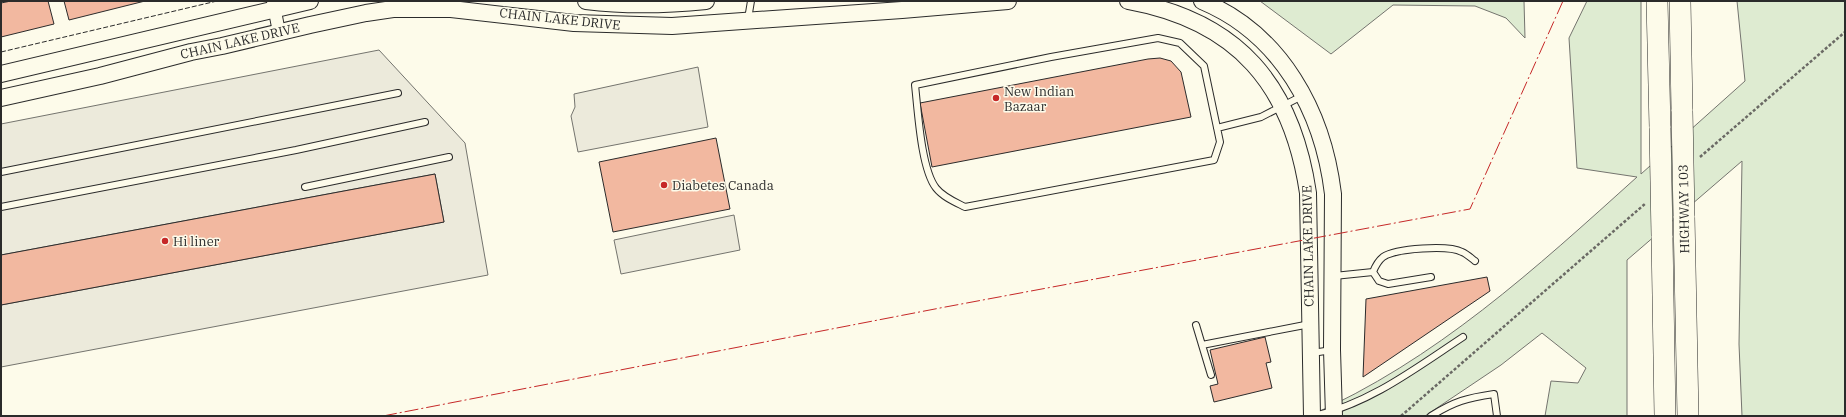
<svg xmlns="http://www.w3.org/2000/svg" width="1846" height="417" font-family="'IBM Plex Serif',serif">
<style>
.green{fill:#deebd1;stroke:#74746e}
.parking{fill:#eceadb;stroke:#74746e}
.building{fill:#f2b8a0;stroke:#2b2b2b}
.lines{fill:none;stroke-linecap:round;stroke-linejoin:round}
.lane-casing{stroke:#2b2b2b;stroke-width:8}
.street-casing{stroke:#2b2b2b;stroke-width:14}
.secondary-casing{stroke:#2b2b2b;stroke-width:18}
.highway-casing{stroke:#2b2b2b;stroke-width:22}
.path{stroke:#6a6964;stroke-width:2.5;stroke-dasharray:3 2;stroke-linecap:butt}
.lane{stroke:#fdfbea;stroke-width:6}
.street{stroke:#fdfbea;stroke-width:12}
.secondary{stroke:#fdfbea;stroke-width:16}
.highway{stroke:#fdfbea;stroke-width:21}
.highway-bridge-casing{stroke:#2b2b2b;stroke-width:22;stroke-linecap:butt}
.highway-bridge{stroke:#fdfbea;stroke-width:21}
.fence{stroke:#2b2b2b;stroke-width:1;stroke-dasharray:5 2;stroke-linecap:butt}
.power{stroke:#c62828;stroke-width:1;stroke-dasharray:14 3 2 3;stroke-linecap:butt}
.poi-dot{fill:#c62828;stroke:#fdfbea;stroke-width:1.5}
.labels{text-anchor:middle;dominant-baseline:central;stroke-width:3;stroke-linejoin:round;paint-order:stroke}
.street-label{font-size:13px;fill:#2b2b2b;stroke:#fdfbea}
.poi-label{font-size:13px;fill:#2b2b2b;stroke:#fdfbea;text-anchor:start}
</style>
<rect width="100%" height="100%" fill="#fdfbea"/>
<!-- green -->
<path class="green" d="M1260,1H1524L1525,38L1506,18L1475,6L1393,5L1331,54Z
M1587,1H1641V174L1745,81L1737,1H1845V416H1742L1739,344L1742,161L1627,260V416H1545L1551,381L1578,383L1586,368L1542,333L1501,365L1425,416H1309C1435,361 1536,268 1637,177L1577,168L1569,38Z"/>
<!-- parking -->
<path class="parking" d="M379,50L465,143L488,275L1,367V305L444,222L435,174L1,255V124Z
M698,67L708,127L578,152L571,116L575,107L574,94Z
M734,215L740,250L621,274L614,240Z"/>
<!-- building -->
<path class="building" d="M11,1H48L54,24L1,37V3Z
M64,1H145L69,20Z
M1160,58L1171,61L1181,72L1191,117L932,167L920,103L1148,59Z
M716,138L730,209L613,232L599,162Z
M435,174L444,222L1,305V255Z
M1487,277L1490,291L1363,377L1366,299Z
M1265,337L1271,362L1266,363L1272,388L1214,402L1210,386L1218,384L1210,350Z"/>
<g class="lines">
<!-- lane casing -->
<g class="lane-casing">
<path id="lane" d="M748,19L751,1
M1158,38L1180,43L1204,66L1220,142L1214,160L965,207C955,202 943,197 936,188C921,169 918,111 915,85L1051,57Z
M1217,128L1261,117L1302,96
M1,172L398,93
M305,187L449,157
M1,207L296,150L425,122
M1373,272L1379,281L1388,284L1431,277
M1334,276L1373,272C1375,267 1378,261 1383,257C1396,248 1449,245 1462,252C1467,254 1471,258 1475,261
M1196,325L1202,345
M1312,353L1332,350
M1211,375L1202,345L1310,324
M1314,416C1369,404 1416,368 1463,337
M1431,416C1455,401 1467,398 1494,394L1497,416"/>
</g>
<!-- street casing -->
<g class="street-casing">
<path id="street" d="M273,1L279,32"/>
</g>
<!-- secondary casing -->
<g class="secondary-casing">
<path id="secondary" d="M586,1C626,6 666,5 706,1
M1128,1C1238,21 1292,85 1308,193L1312,416
M1202,1C1281,34 1323,111 1333,194L1332,350L1334,416
M1,74L310,1
M1,98L100,76L191,52L222,46L310,25L366,13L393,9H451L574,23L672,26L902,10L1008,1"/>
</g>
<!-- highway casing -->
<g class="highway-casing">
<path id="highway" d="M1657,1L1660,128
M1680,1L1682,111
M1684,216L1688,416
M1662,236L1665,416"/>
</g>
<!-- path -->
<path class="path" d="M1700,157L1845,32
M1401,416L1646,203"/>
<!-- lane -->
<use href="#lane" class="lane"/>
<!-- street -->
<use href="#street" class="street"/>
<!-- secondary -->
<use href="#secondary" class="secondary"/>
<!-- highway -->
<use href="#highway" class="highway"/>
<!-- highway-bridge casing -->
<g class="highway-bridge-casing">
<path id="highway-bridge" d="M1682,111L1684,216
M1660,128L1662,236"/>
</g>
<!-- highway-bridge -->
<use href="#highway-bridge" class="highway-bridge"/>
<!-- fence -->
<path class="fence" d="M1,52L217,1"/>
<!-- power -->
<path class="power" d="M383,416L940,308L1470,209L1563,1"/>
</g>
<!-- markers -->
<g class="poi-dot">
<circle cx="996" cy="98" r="4"/>
<circle cx="664" cy="185" r="4"/>
<circle cx="165" cy="241" r="4"/>
</g>
<g class="labels">
<!-- street labels -->
<g class="street-label">
<text transform="translate(560 19) rotate(6)">CHAIN LAKE DRIVE</text>
<text transform="translate(240 41) rotate(-13)">CHAIN LAKE DRIVE</text>
<text transform="translate(1684 209) rotate(-91)">HIGHWAY 103</text>
<text transform="translate(1308 246) rotate(-91)">CHAIN LAKE DRIVE</text>
</g>
<!-- poi labels -->
<g class="poi-label">
<text x="1004" y="91">New Indian<tspan x="1004" dy="15">Bazaar</tspan></text>
<text x="672" y="185">Diabetes Canada</text>
<text x="173" y="241">Hi liner</text>
</g>
</g>
<!-- border -->
<rect width="1846" height="417" fill="none" stroke="#2b2b2b" stroke-width="4"/>
</svg>
